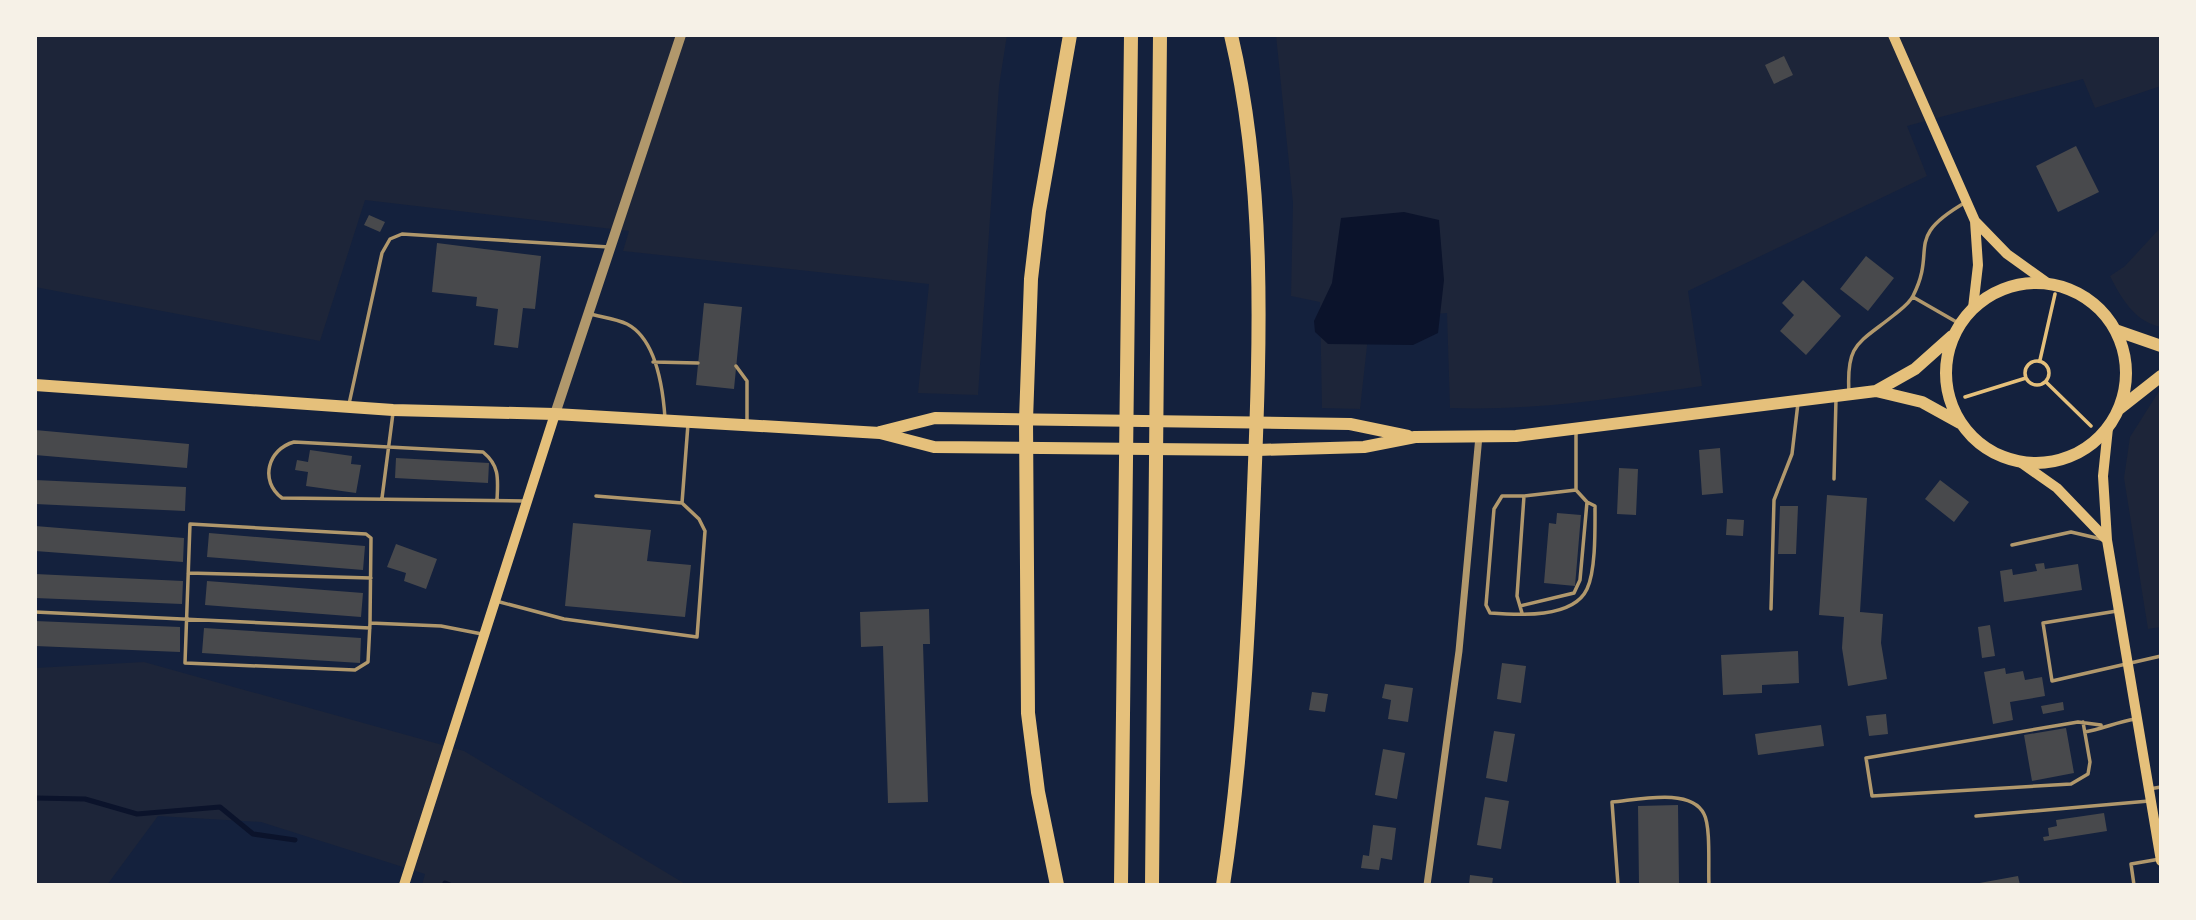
<svg xmlns="http://www.w3.org/2000/svg" width="2196" height="920" font-family="'Source Serif 4',serif">
<style>
.green{fill:#1d2539}
.water{fill:#0b132b}
.lines{fill:none;stroke-linecap:round;stroke-linejoin:round}
.stream{stroke:#0b132b;stroke-width:5}
.building{fill:#48494c}
.path{stroke:#e5c07b;stroke-width:3.5}
.service{stroke:#b1986c;stroke-width:3.5}
.minor{stroke:#b1986c;stroke-width:7}
.tertiary{stroke:#b1986c;stroke-width:10}
.secondary{stroke:#e5c07b;stroke-width:10}
.primary{stroke:#e5c07b;stroke-width:12}
.motorway{stroke:#e5c07b;stroke-width:14}
</style>
<rect width="100%" height="100%" fill="#14213d"/>
<!-- green -->
<path class="green" d="M35,35H1007L999,86L978,395L918,393L929,284L623,251L629,231L365,200L320,341L35,287Z
M1276,35H2161V86L2095,108L2083,79L1907,126L1927,176L1688,291L1702,386C1618,398 1534,411 1450,408L1447,313L1370,319L1360,409L1322,408L1320,302L1291,296L1293,203Z
M2161,227V327C2135,322 2121,298 2110,276L2125,266Z
M2161,388V627L2148,629L2124,478L2130,437Z
M144,662L464,751L687,885H422L425,874L261,822L158,816L107,885H35V668Z"/>
<!-- water -->
<path class="water" d="M1404,212L1439,220L1444,280L1438,333L1413,345L1328,344L1315,332L1314,321L1332,283L1341,218Z"/>
<g class="lines">
<!-- stream -->
<path class="stream" d="M35,798L85,799L137,814L220,807L253,834L295,840
M445,883L450,885"/>
</g>
<!-- building -->
<path class="building" d="M1784,56L1793,75L1774,84L1765,65Z
M2076,146L2099,192L2058,212L2036,166Z
M369,215L385,222L380,232L364,225Z
M437,243L541,256L535,309L523,308L518,348L494,345L498,309L476,306L477,297L432,292Z
M1866,256L1894,278L1868,311L1840,289Z
M1803,280L1841,316L1806,355L1780,331L1794,315L1782,303Z
M704,303L742,307L734,389L696,385Z
M35,430L189,444L187,468L35,455Z
M1720,448L1723,493L1702,495L1699,450Z
M310,450L352,456L351,464L361,465L356,493L306,486L308,472L295,470L297,460L308,462Z
M396,458L489,463L488,483L395,478Z
M1619,468L1638,469L1636,515L1617,514Z
M35,480L186,487L185,511L35,504Z
M1940,480L1969,502L1954,522L1925,499Z
M1827,495L1867,498L1860,612L1883,614L1881,643L1887,679L1848,686L1842,648L1844,617L1819,615Z
M1780,506H1798L1796,554H1778Z
M1557,513L1581,515L1575,586L1544,583L1549,523L1556,524Z
M1727,519L1744,520L1743,536L1726,535Z
M573,523L651,530L647,561L691,565L685,617L565,606Z
M35,526L184,538L183,562L35,551Z
M209,533L365,546L363,570L207,557Z
M396,544L437,559L426,589L404,581L406,573L387,567Z
M2044,563L2045,569L2078,564L2082,590L2004,602L2000,571L2012,569L2013,575L2037,571L2035,564Z
M35,574L183,581L182,604L35,598Z
M207,581L363,593L361,617L205,605Z
M929,609L930,644H923L928,802L888,803L883,646L861,647L860,612Z
M35,621L180,627V652L35,646Z
M1990,625L1995,656L1982,658L1978,627Z
M204,628L361,638L360,663L202,653Z
M1798,651L1799,683L1762,685V693L1723,695L1721,655Z
M1502,663L1526,666L1521,703L1497,699Z
M2005,668L2006,674L2023,671L2025,680L2042,677L2045,696L2010,702L2013,720L1993,724L1984,672Z
M1385,684L1413,688L1408,722L1388,719L1391,700L1382,698Z
M1312,692L1328,694L1325,712L1309,710Z
M2063,702L2064,710L2043,714L2041,706Z
M1886,714L1888,734L1869,736L1866,716Z
M1821,725L1824,746L1758,755L1755,734Z
M2066,728L2074,773L2032,781L2024,735Z
M1494,731L1515,734L1507,782L1486,778Z
M1383,749L1405,753L1397,799L1375,795Z
M1485,797L1509,801L1501,849L1477,845Z
M1678,805L1679,885H1639L1638,806Z
M2104,813L2107,831L2044,841L2043,837L2049,836L2048,828L2057,826L2056,820Z
M1373,825L1396,828L1392,860L1381,858L1379,870L1361,868L1363,855L1369,856Z
M1470,875L1493,878L1492,885H1469Z
M2018,876L2020,885H1974V884Z"/>
<g class="lines">
<!-- path -->
<path class="path" d="M2040,360L2055,294
M2025 373a12 12 0 1 1 24 0a12 12 0 1 1-24 0Z
M2046,382L2091,426
M1965,397L2026,378"/>
<!-- service -->
<path class="service" d="M1913,297L1960,324
M590,314C602,317 617,319 627,324C656,339 663,389 665,418
M653,362L698,363
M736,366L747,381V423
M1849,393C1846,343 1858,344 1894,315C1901,309 1909,304 1913,296C1938,247 1902,239 1966,202
M349,404L382,253L390,239L402,234L609,247
M1834,479L1836,399
M596,496L682,503L688,424
M1524,496H1502L1494,509L1486,605L1490,613C1518,615 1573,619 1587,589C1596,570 1595,528 1595,506L1587,502L1576,490
M382,498L393,413
M497,500C498,479 500,466 483,452L294,442C268,449 259,481 282,498L525,501
M2012,545L2071,532L2101,539
M188,573L371,578
M496,601L564,619L697,637L705,531L699,519L682,503
M1520,606L1574,593L1580,580L1587,502
M1771,609L1774,500L1792,454L1798,403
M2117,611L2043,623L2052,681L2161,656
M35,612L370,628
M1522,613L1517,596L1524,496L1576,490V432
M370,623L371,538L366,534L190,524L185,663L355,670L368,662L370,623L441,626L482,634
M2083,722L2090,762L2088,774L2071,784L1872,796L1866,758L2078,722L2101,725
M2085,732C2102,729 2117,722 2135,719
M2149,789L2161,787
M1976,816L2149,801
M1618,885L1612,802C1637,800 1691,787 1704,814C1711,827 1708,869 1709,885
M2134,885L2131,864L2160,859"/>
<!-- minor -->
<path class="minor" d="M1427,885L1459,651L1479,436"/>
<!-- tertiary -->
<path class="tertiary" d="M555,414L681,35"/>
<!-- secondary -->
<path class="secondary" d="M1893,35L1975,221L2007,254L2049,284
M1973,308L1978,265L1975,221
M2108,428L2103,476L2107,540L2161,861
M2020,462L2057,488L2107,540
M404,885L555,414"/>
<!-- primary -->
<path class="primary" d="M1946 373a90 90 0 1 1 180 0a90 90 0 1 1-180 0Z
M2115,330L2161,346
M35,385L393,410L555,414L880,433L934,447L1257,450L1364,447L1415,437L1516,436L1876,391L1922,402L1960,423
M1876,391L1915,369L1952,336
M2119,409L2161,376
M880,432L935,418L1350,424L1408,436"/>
<!-- motorway -->
<path class="motorway" d="M1057,885L1038,792L1028,713L1026,420L1031,279L1039,211L1070,35
M1121,885L1131,35
M1152,885L1160,35
M1223,885C1243,753 1249,622 1254,489C1260,338 1266,183 1231,35"/>
</g>
<!-- border -->
<rect width="2196" height="920" fill="none" stroke="#f6f1e7" stroke-width="74"/>
</svg>
